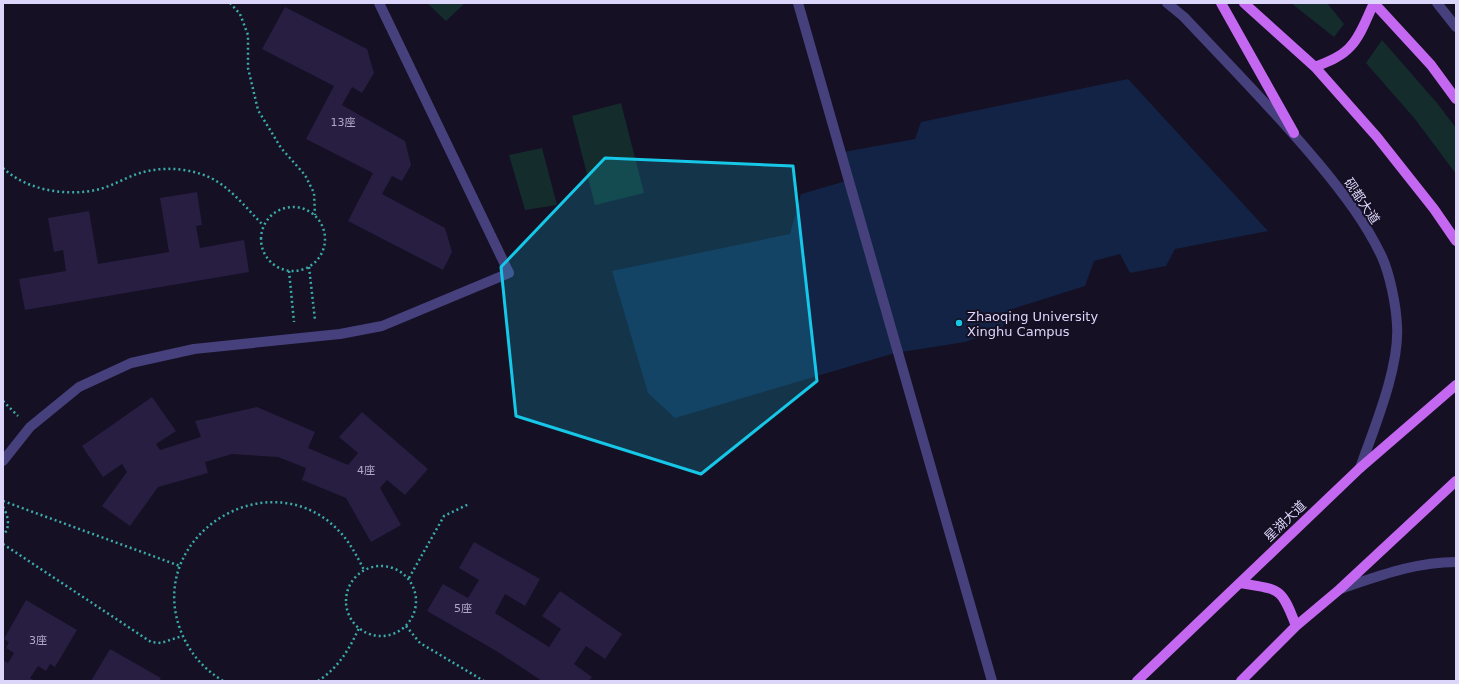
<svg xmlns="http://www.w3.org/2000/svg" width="1459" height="684" font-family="'DejaVu Sans','Noto Sans SC',sans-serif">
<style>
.green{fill:#142c2c}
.water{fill:#132345}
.building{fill:#281e42}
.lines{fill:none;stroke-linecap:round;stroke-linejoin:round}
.path{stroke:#3babaa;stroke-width:2.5;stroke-dasharray:2 3;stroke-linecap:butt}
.minor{stroke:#46407d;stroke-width:10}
.major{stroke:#c568f1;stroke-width:10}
.marked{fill:#16c7e7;fill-opacity:0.2;stroke:#16c7e7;stroke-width:3;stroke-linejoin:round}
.poi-dot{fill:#16c7e7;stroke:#151023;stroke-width:1.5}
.labels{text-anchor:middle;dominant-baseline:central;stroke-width:4;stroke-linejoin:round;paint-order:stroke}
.number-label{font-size:11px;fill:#b0a8cd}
.street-label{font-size:13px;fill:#ddd6fb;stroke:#151023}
.poi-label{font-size:13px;fill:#ddd6fb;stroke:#151023;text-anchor:start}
</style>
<rect width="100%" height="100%" fill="#151023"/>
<!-- green -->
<path class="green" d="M427,3H465L446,21Z
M1291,3H1327L1344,24L1334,37Z
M1382,40L1437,103L1456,128V174L1415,119L1366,63Z
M621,103L644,193L595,205L572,116Z
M542,148L557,205L525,210L509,155Z"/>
<!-- water -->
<path class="water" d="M1128,79L1268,231L1175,249L1166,266L1130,273L1120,254L1094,261L1085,286L1009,310L1002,329L965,342L895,353L675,418L648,393L612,271L790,234L801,194L846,181L838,153L915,139L921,122Z"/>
<!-- building -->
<path class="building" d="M285,7L367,49L374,73L362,93L352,87L342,105L405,141L411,165L402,181L392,176L382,194L445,228L452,252L443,270L348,221L373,173L306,139L334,86L262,49Z
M197,192L202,225L196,226L200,248L244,240L249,272L25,310L19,279L66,271L63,250L54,252L48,218L89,211L98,264L169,252L160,198Z
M152,397L176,431L156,444L160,450L201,437L195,421L257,407L315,432L308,448L348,465L358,453L339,437L362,412L428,469L405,495L387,480L380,488L401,525L371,542L346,498L302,480L306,468L278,457L232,454L205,462L208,473L158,487L130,526L102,506L127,472L122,464L103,477L82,446Z
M474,542L540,579L525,606L505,594L495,613L549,647L561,629L542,616L560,591L622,634L605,659L586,646L574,664L592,677L589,681H542L498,652L427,611L443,584L468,598L479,580L459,568Z
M26,600L77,630L55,667L50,664L46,671L38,666L30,678L35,681H3V660L8,663L14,653L6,648L9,642L4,639Z
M110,649L161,678L159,681H91Z"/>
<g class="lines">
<!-- path -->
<path class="path" d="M230,3L240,14L248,35V68L258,110L281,148L305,175L314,193L315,215
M3,168C27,191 69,197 100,189C114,185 127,177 140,173C162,166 190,168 211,178C232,189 247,209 263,225
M261 239a32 32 0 1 1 64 0a32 32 0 1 1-64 0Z
M309,267L315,320
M289,271L294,322
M3,401L18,416
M3,501L180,566
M3,507C8,515 11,528 3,535
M3,544L151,642L161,643L182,636
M346 601a35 35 0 1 1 70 0a35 35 0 1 1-70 0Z
M409,578L444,516L469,504
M406,626L420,643L484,681
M223,681C202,668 187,650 179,626C149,535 266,462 335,527C348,539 356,554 364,570
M318,681C338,668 349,650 359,628"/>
<!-- minor -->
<path class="minor" d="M798,3L992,681
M1167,3L1184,17C1230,66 1277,113 1319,164C1343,193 1366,223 1382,257C1390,275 1396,305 1397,325C1400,367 1374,428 1360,468
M1437,3L1456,27
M3,461L30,427L79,387L131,363L194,349L340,334L382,326L509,273L379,3
M1340,589C1379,576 1415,562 1456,562"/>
<!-- major -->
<path class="major" d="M1221,3L1294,133
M1244,3L1315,67L1377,137L1434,209L1456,241
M1374,3L1431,65L1456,99
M1315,67C1327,62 1341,57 1350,47C1361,36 1367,17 1374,3
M1240,583C1280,590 1281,586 1296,626
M1137,681L1360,468L1456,385
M1241,681L1296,626L1340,589L1456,481"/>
</g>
<!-- marked area -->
<path class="marked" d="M605,158L793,166L817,381L701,474L516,416L501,267Z"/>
<!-- markers -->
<circle class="poi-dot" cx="959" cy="323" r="4"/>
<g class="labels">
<!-- number labels -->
<g class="number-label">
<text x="343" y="122">13座</text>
<text x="366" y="470">4座</text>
<text x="463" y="608">5座</text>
<text x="38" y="640">3座</text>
</g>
<!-- street labels -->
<g class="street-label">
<text transform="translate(1362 201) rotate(56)">砚都大道</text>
<text transform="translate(1285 521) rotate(-44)">星湖大道</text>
</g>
<!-- poi labels -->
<g class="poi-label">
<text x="967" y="316">Zhaoqing University<tspan x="967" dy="15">Xinghu Campus</tspan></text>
</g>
</g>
<!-- border -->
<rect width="1459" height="684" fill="none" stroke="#ddd6fb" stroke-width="8"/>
</svg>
